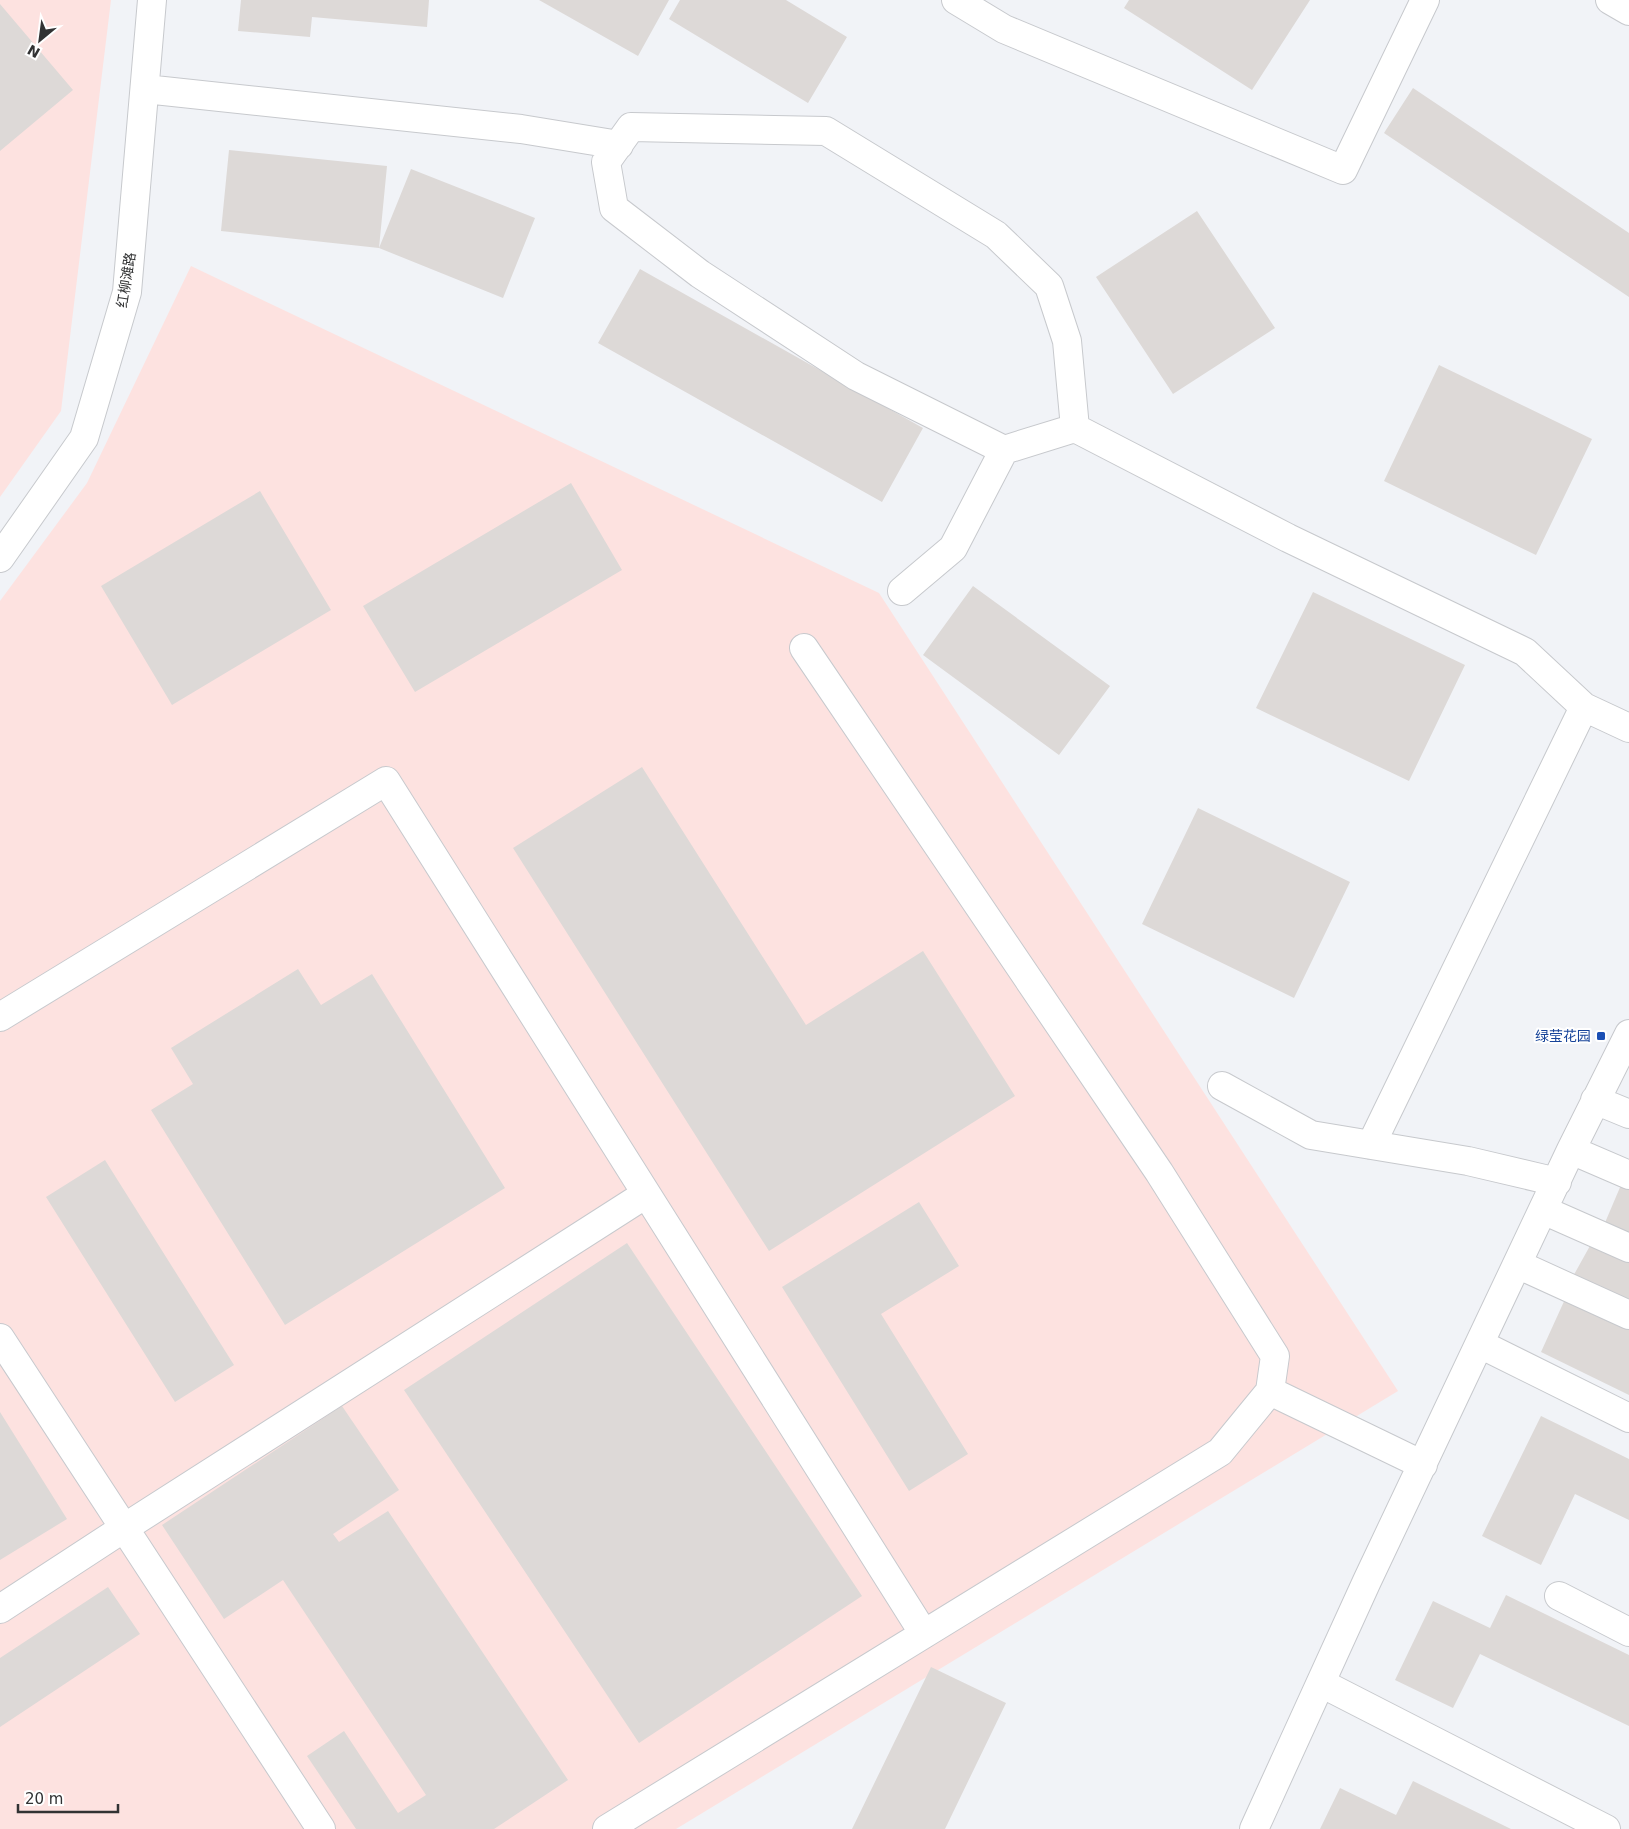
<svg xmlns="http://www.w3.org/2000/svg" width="1629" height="1829" font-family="'DejaVu Sans','Noto Sans SC',sans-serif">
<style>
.industrial{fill:#fde2e0}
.building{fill:#ddd9d7}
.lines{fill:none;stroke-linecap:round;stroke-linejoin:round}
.minor-casing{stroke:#c7c9cd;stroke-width:30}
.minor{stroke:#fff;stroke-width:28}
.transit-dot{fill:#1a4fb4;stroke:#fff;stroke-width:2}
.labels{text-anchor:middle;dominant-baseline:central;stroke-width:4;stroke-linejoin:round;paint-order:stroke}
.street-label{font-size:14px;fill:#313233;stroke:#fff}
.transit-label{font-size:14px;fill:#164399;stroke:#fff;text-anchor:end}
</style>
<rect width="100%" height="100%" fill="#f1f3f7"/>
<!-- industrial -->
<path class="industrial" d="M0,0H111L61,411L0,497Z
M191,266L879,593L1398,1391L676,1829H0V601L87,483Z"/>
<!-- building -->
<path class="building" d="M241,0H429L427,27L312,17L310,37L238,31Z
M539,0H669L638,56Z
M680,0H786L847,37L808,103L669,19Z
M1129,0H1310L1252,90L1124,8Z
M0,4L73,90L0,151Z
M1413,88L1629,233V297L1384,133Z
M229,150L387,166L379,248L221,231Z
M411,169L535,218L503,298L379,248Z
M1197,211L1275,328L1173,394L1096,277Z
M640,269L923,428L882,502L598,343Z
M1439,365L1592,439L1536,555L1384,481Z
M571,483L622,570L415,692L363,606Z
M260,491L331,610L172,705L101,586Z
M973,586L1110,686L1059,755L923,655Z
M1313,592L1465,665L1409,781L1256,708Z
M642,767L806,1025L923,951L1015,1096L769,1251L513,848Z
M1198,808L1350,882L1294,998L1142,924Z
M298,969L321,1005L372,974L505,1188L285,1325L151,1110L193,1084L171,1048Z
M105,1160L234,1365L175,1402L46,1197Z
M1621,1185L1629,1188V1236L1604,1225Z
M919,1202L959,1266L881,1314L968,1454L909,1491L782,1287Z
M627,1243L862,1596L639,1743L404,1390Z
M1591,1244L1629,1261V1306L1571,1280Z
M1566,1297L1629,1325V1395L1541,1352Z
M342,1406L399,1490L333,1534L339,1542L388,1511L568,1780L494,1829H356L307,1756L344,1731L398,1813L426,1795L283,1580L224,1619L162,1525Z
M0,1412L67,1519L0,1560Z
M1541,1416L1629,1459V1520L1575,1494L1541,1565L1482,1536Z
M108,1587L140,1634L0,1727V1658Z
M1506,1595L1629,1655V1726L1480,1654L1453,1708L1395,1680L1433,1601L1490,1628Z
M931,1667L1006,1703L945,1829H852Z
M1413,1781L1511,1829H1320L1340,1788L1396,1815Z"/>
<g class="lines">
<!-- minor casing -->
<g class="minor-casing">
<path id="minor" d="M956,0L1004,29L1343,170L1425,0
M1610,0L1629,11
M145,89L521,129L619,145
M1075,428L1067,341L1049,286L996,235L826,131L631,127L606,162L614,208L700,274L856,376L1004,450L1075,428L1288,538L1525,652L1584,707L1629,728
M0,558L84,438L127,292L152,0
M902,591L953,548L1004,450
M0,1017L386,781L924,1634
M1222,1086L1311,1135L1468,1161L1557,1182
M1595,1100L1629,1114
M1371,1145L1584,707
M1571,1150L1629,1175
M1543,1210L1629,1248
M1517,1264L1629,1315
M0,1338L321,1829
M1480,1344L1629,1418
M1270,1391L1423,1465
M1559,1596L1629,1632
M0,1609L124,1528L646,1194
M1321,1683L1606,1829
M607,1829L1220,1452L1270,1391L1275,1356L1159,1172L804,648
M1254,1829L1367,1581L1571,1150L1629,1034"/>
</g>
<!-- minor -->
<use href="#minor" class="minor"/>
</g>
<!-- markers -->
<rect class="transit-dot" x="1596" y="1031" width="10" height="10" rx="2.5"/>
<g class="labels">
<!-- street labels -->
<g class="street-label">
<text transform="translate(126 280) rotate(-81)">红柳滩路</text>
</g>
<!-- transit labels -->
<g class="transit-label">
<text x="1591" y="1036">绿莹花园</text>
</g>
</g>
<!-- north arrow -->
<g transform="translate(40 40) rotate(209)" stroke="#ffffff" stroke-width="4" paint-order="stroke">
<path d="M0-4L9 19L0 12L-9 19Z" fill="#313233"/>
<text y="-8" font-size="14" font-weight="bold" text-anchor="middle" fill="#313233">N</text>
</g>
<!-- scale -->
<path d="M18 1804v8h100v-8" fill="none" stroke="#313233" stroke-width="2.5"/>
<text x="25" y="1804" font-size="15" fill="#313233" stroke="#ffffff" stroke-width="4" paint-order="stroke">20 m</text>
</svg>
